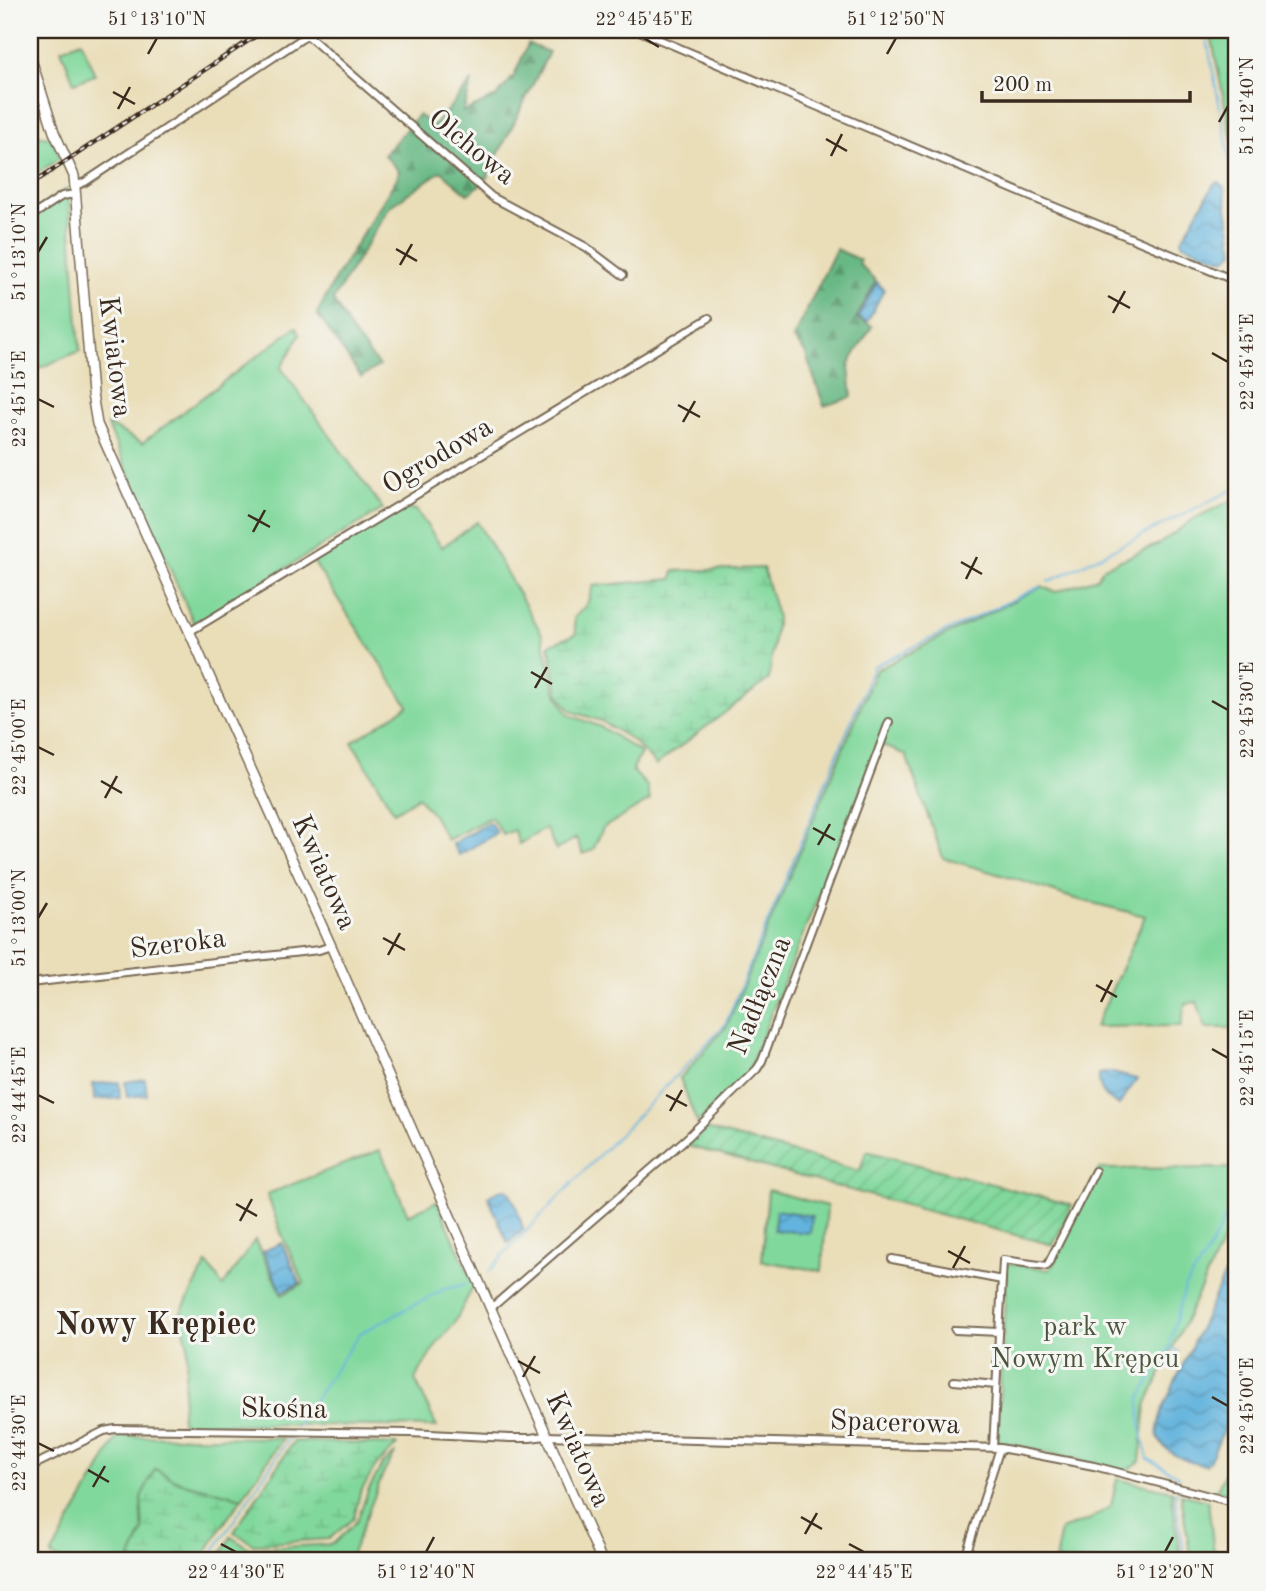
<svg xmlns="http://www.w3.org/2000/svg" width="1266" height="1591" font-family="'Old Standard TT',serif">
<style>
.green{fill:#81d89c;stroke:#5e815d;stroke-width:2}
.forest{fill:url(#forest-firs);stroke:#527151;stroke-width:2}
.wetland{fill:url(#wetland-marsh);stroke:#5e815d;stroke-width:2}
.garden{fill:url(#garden-furrows);stroke:#5e815d;stroke-width:2}
.water{fill:url(#water-waves);stroke:#4e6e7e;stroke-width:2}
.lines{fill:none;stroke-linecap:round;stroke-linejoin:round}
.stream{stroke:#62b3dd;stroke-width:2}
.street-casing{stroke:#786954;stroke-width:10}
.secondary-casing{stroke:#786954;stroke-width:12}
.street{stroke:#fff;stroke-width:6}
.secondary{stroke:#fff;stroke-width:9}
.rail-casing{stroke:#3b2a1e;stroke-width:4.5}
.rail{stroke:#f6f6f2;stroke-width:2;stroke-dasharray:5;stroke-linecap:butt}
.ticks{fill:none;stroke:#3b2a1e;stroke-width:2.5}
.labels{text-anchor:middle;dominant-baseline:central;stroke-width:6;stroke-linejoin:round;paint-order:stroke}
.street-label{font-size:28px;fill:#3b2a1e;stroke:#f6f6f2}
.park-label{font-size:28px;fill:#4c563e;stroke:#f6f6f2}
.quarter-label{font-size:32px;font-weight:bold;fill:#3b2a1e;stroke:#f6f6f2}
.neatline{fill:none;stroke:#3b2a1e;stroke-width:2.5}
.ticks-label{font-size:18px;text-anchor:middle;fill:#3b2a1e}
</style>
<defs>
<pattern id="forest-firs" width="22" height="20" patternUnits="userSpaceOnUse" patternTransform="scale(1.75)"><rect width="22" height="20" fill="#68b884"/><path d="M5 1l3.5 6h-7zM16 11l3.5 6h-7z" fill="#57966b"/></pattern>
<pattern id="wetland-marsh" width="20" height="14" patternUnits="userSpaceOnUse" patternTransform="scale(1.75)"><rect width="20" height="14" fill="#81d89c"/><path d="M1 5h8M5 5V1M11 12h8M15 12V8" fill="none" stroke="#70ba86"/></pattern>
<pattern id="garden-furrows" width="10" height="10" patternUnits="userSpaceOnUse" patternTransform="scale(1.75)"><rect width="10" height="10" fill="#81d89c"/><path d="M-1 1l2-2M0 10L10 0M9 11l2-2" fill="none" stroke="#70ba86"/></pattern>
<pattern id="water-waves" width="16" height="10" patternUnits="userSpaceOnUse" patternTransform="scale(1.75)"><rect width="16" height="10" fill="#62b3dd"/><path d="M0 5q4-4 8 0t8 0" fill="none" stroke="#5292b3"/></pattern>
</defs>
<rect width="100%" height="100%" fill="#f6f6f2"/>
<filter id="ink" filterUnits="userSpaceOnUse"><feTurbulence type="fractalNoise" baseFrequency=".0143" numOctaves="2"/><feDisplacementMap in="SourceGraphic" scale="14" xChannelSelector="R" yChannelSelector="G"/><feConvolveMatrix kernelMatrix="1 2 1 2 8 2 1 2 1" color-interpolation-filters="sRGB"/></filter>
<filter id="wash" filterUnits="userSpaceOnUse"><feTurbulence type="fractalNoise" baseFrequency=".00686" numOctaves="4" result="noise"/><feDisplacementMap in="SourceGraphic" scale="28" xChannelSelector="R" yChannelSelector="G"/><feGaussianBlur stdDeviation="1.57" result="paint"/><feColorMatrix in="noise" values="0 0 0 0 0 0 0 0 0 0 0 0 0 0 0 0 0 1.4 0 .05"/><feComposite in="paint" operator="in"/></filter>
<g filter="url(#wash)">
<rect width="100%" height="100%" fill="#eadeb9"/>
<!-- green -->
<path class="green" d="M1210,30H1236V161Z
M81,41L95,75L74,83L61,49Z
M36,135L52,138L60,158L30,178V140Z
M68,188L80,351L30,372V214Z
M296,327L300,335L281,368L383,509L227,604L195,626L107,424L142,443Z
M1236,498V1028H1206L1197,1002L1185,1004L1181,1026L1095,1027L1145,916L1072,898L1028,883L943,858L906,755L879,744L747,1074L697,1123L680,1078L726,1027L876,670L1042,586L1055,592L1097,578L1104,567L1159,544L1195,518Z
M400,507L416,510L442,547L477,522L542,634L555,691L569,715L601,727L641,753L632,770L647,786L650,800L603,828L593,850L583,854L576,838L556,850L546,828L519,844L514,830L503,835L491,817L447,840L433,815L418,797L394,812L352,742L408,706L313,561Z
M380,1150L408,1215L437,1201L474,1285L454,1324L438,1342L415,1379L437,1427L181,1423L188,1345L180,1314L207,1263L223,1286L255,1240L282,1295L304,1283L282,1235L267,1194Z
M1236,1168V1213L1146,1405L1140,1461L1127,1471L997,1441L1007,1263L1050,1270L1099,1169Z
M768,1190L827,1206L822,1271L762,1261Z
M118,1436L283,1438L242,1498L179,1482L141,1497L143,1531L130,1561H62L51,1556Z
M1236,1449V1496L1217,1490Z
M396,1452L383,1474L349,1561H217L231,1537L250,1549L333,1544L357,1521L368,1491L382,1465Z
M1117,1479L1173,1491L1172,1498L1181,1561H1055L1061,1530L1089,1520L1111,1506Z
M1181,1494L1208,1501L1215,1561H1191Z"/>
<!-- forest -->
<path class="forest" d="M528,44L549,52L485,181L468,194L441,171L390,206L333,300L354,335L379,366L361,377L317,314L336,277L397,178L399,171L384,155L418,115L434,126L472,81L463,112L496,97L514,76Z
M836,249L860,260L859,264L876,281L856,318L872,326L853,357L849,367L852,397L824,406L805,352L793,338Z"/>
<!-- wetland -->
<path class="wetland" d="M763,568L777,616L769,679L656,765L632,740L601,721L571,711L558,693L549,645L576,634L574,618L587,604L593,586L672,579L674,571Z
M294,1441L397,1445L376,1466L360,1493L354,1518L329,1539L253,1544L234,1532Z
M155,1469L179,1482L242,1498L223,1525L201,1561H130L143,1531L141,1497Z"/>
<!-- garden -->
<path class="garden" d="M703,1128L860,1171L866,1151L1072,1205L1053,1245L684,1145Z"/>
<!-- water -->
<path class="water" d="M1218,182L1224,187L1234,252L1225,259L1218,258L1183,244L1181,241L1214,184Z
M877,282L884,290L867,322L858,317Z
M489,822L497,833L459,855L452,844Z
M1109,1072L1137,1079L1119,1105C1105,1099 1098,1089 1099,1074Z
M145,1079L147,1095L127,1097L125,1082Z
M119,1082L120,1098L94,1100L93,1084Z
M507,1189C516,1201 520,1216 523,1230L508,1243L488,1197L499,1190Z
M776,1210L812,1216L810,1233L774,1230Z
M282,1243L300,1283L282,1292L263,1251Z
M1236,1250V1403L1210,1460L1206,1465C1190,1464 1163,1453 1158,1437C1156,1428 1161,1416 1163,1408Z"/>
<g class="lines">
<!-- stream -->
<path class="stream" d="M1205,30L1236,191
M1048,582L1236,488
M489,1272L503,1255L725,1025L874,666L1039,587
M1170,1348L1179,1351
M296,1427L360,1333L445,1289L467,1284
M1177,1484L1179,1476L1148,1459L1141,1429L1140,1398L1169,1348L1185,1286L1206,1256L1227,1214L1236,1201
M1177,1490L1175,1499L1185,1561
M207,1561L289,1438"/>
</g>
</g>
<g filter="url(#ink)">
<g class="lines">
<!-- street casing -->
<g class="street-casing">
<path id="street" d="M637,30L1026,195L1236,281
M307,35L492,197L586,247L623,275
M75,186L85,182L315,30
M30,217L62,196L76,194
M189,632L709,318
M30,983L319,950L331,946
M892,1259L1002,1280
M490,1309L688,1137L757,1069L762,1061L889,722
M955,1330L999,1332
M954,1381L996,1385
M993,1448L1003,1260L1047,1266L1095,1171
M30,1467L104,1431L115,1429L410,1433L510,1438H530L546,1436L1000,1448L1094,1466L1236,1503
M964,1561L1000,1448"/>
</g>
<!-- secondary casing -->
<g class="secondary-casing">
<path id="secondary" d="M30,56L54,132L74,176L92,394L97,424L226,714L331,946L602,1561"/>
</g>
<!-- street -->
<use href="#street" class="street"/>
<!-- secondary -->
<use href="#secondary" class="secondary"/>
<!-- rail casing -->
<g class="rail-casing">
<path id="rail" d="M30,185L265,30"/>
</g>
<!-- rail -->
<use href="#rail" class="rail"/>
</g>
</g>
<!-- ticks -->
<path class="ticks" d="M644,38L659,47M148,54L157,38M887,54L896,38M113,92L135,104M118,109L130,87M1219,122L1228,106M826,139L847,151M831,156L842,134M396,249L417,261M38,252L47,237M400,265L412,244M1108,296L1130,308M1113,313L1125,291M1212,353L1228,362M38,399L54,407M678,405L700,417M683,422L695,401M248,515L270,527M253,532L265,510M961,562L982,574M966,579L977,557M531,672L552,684M535,688L547,667M1212,701L1228,710M38,747L54,755M101,781L122,793M105,798L117,776M813,828L835,840M818,845L830,824M38,918L47,903M383,938L405,950M388,955L400,933M1096,985L1117,997M1101,1002L1112,980M1212,1049L1228,1058M38,1095L54,1103M666,1095L687,1106M670,1111L682,1090M236,1204L257,1216M240,1221L252,1199M948,1251L970,1263M953,1268L965,1246M518,1361L540,1373M523,1377L535,1356M1212,1397L1228,1406M38,1443L54,1451M88,1470L109,1482M93,1487L105,1466M801,1517L822,1529M805,1534L817,1513M221,1544L236,1552M849,1544L864,1552M426,1552L434,1537M1165,1552L1173,1537"/>
<g class="labels">
<!-- street labels -->
<g class="street-label">
<text transform="translate(471 148) rotate(39)">Olchowa</text>
<text transform="translate(114 357) rotate(83)">Kwiatowa</text>
<text transform="translate(438 457) rotate(-31)">Ogrodowa</text>
<text transform="translate(323 873) rotate(66)">Kwiatowa</text>
<text transform="translate(178 945) rotate(-7)">Szeroka</text>
<text transform="translate(761 996) rotate(-68)">Nadłączna</text>
<text transform="translate(284 1410) rotate(1)">Skośna</text>
<text transform="translate(895 1424) rotate(2)">Spacerowa</text>
<text transform="translate(577 1450) rotate(66)">Kwiatowa</text>
</g>
<!-- park labels -->
<g class="park-label">
<text x="1085" y="1328">park w<tspan x="1085" dy="32">Nowym Krępcu</tspan></text>
</g>
<!-- quarter labels -->
<g class="quarter-label">
<text x="156" y="1326">Nowy Krępiec</text>
</g>
</g>
<!-- margin -->
<rect width="1266" height="1591" fill="none" stroke="#f6f6f2" stroke-width="77"/>
<!-- scale -->
<path d="M982 91v10h208v-10" fill="none" stroke="#3b2a1e" stroke-width="3.5"/>
<text x="993" y="91" font-size="21" fill="#3b2a1e" stroke="#f6f6f2" stroke-width="5" paint-order="stroke">200 m</text>
<rect x="38" y="38" width="1190" height="1514" class="neatline"/>
<g class="ticks-label">
<text x="157" y="25">51°13'10"N</text>
<text x="644" y="25">22°45'45"E</text>
<text x="896" y="25">51°12'50"N</text>
<text transform="translate(1247 106) rotate(-90)" y="6">51°12'40"N</text>
<text transform="translate(19 252) rotate(-90)" y="6">51°13'10"N</text>
<text transform="translate(1247 362) rotate(-90)" y="6">22°45'45"E</text>
<text transform="translate(19 399) rotate(-90)" y="6">22°45'15"E</text>
<text transform="translate(1247 710) rotate(-90)" y="6">22°45'30"E</text>
<text transform="translate(19 747) rotate(-90)" y="6">22°45'00"E</text>
<text transform="translate(19 918) rotate(-90)" y="6">51°13'00"N</text>
<text transform="translate(1247 1058) rotate(-90)" y="6">22°45'15"E</text>
<text transform="translate(19 1095) rotate(-90)" y="6">22°44'45"E</text>
<text transform="translate(1247 1406) rotate(-90)" y="6">22°45'00"E</text>
<text transform="translate(19 1443) rotate(-90)" y="6">22°44'30"E</text>
<text x="236" y="1578">22°44'30"E</text>
<text x="426" y="1578">51°12'40"N</text>
<text x="864" y="1578">22°44'45"E</text>
<text x="1165" y="1578">51°12'20"N</text>
</g>
</svg>
